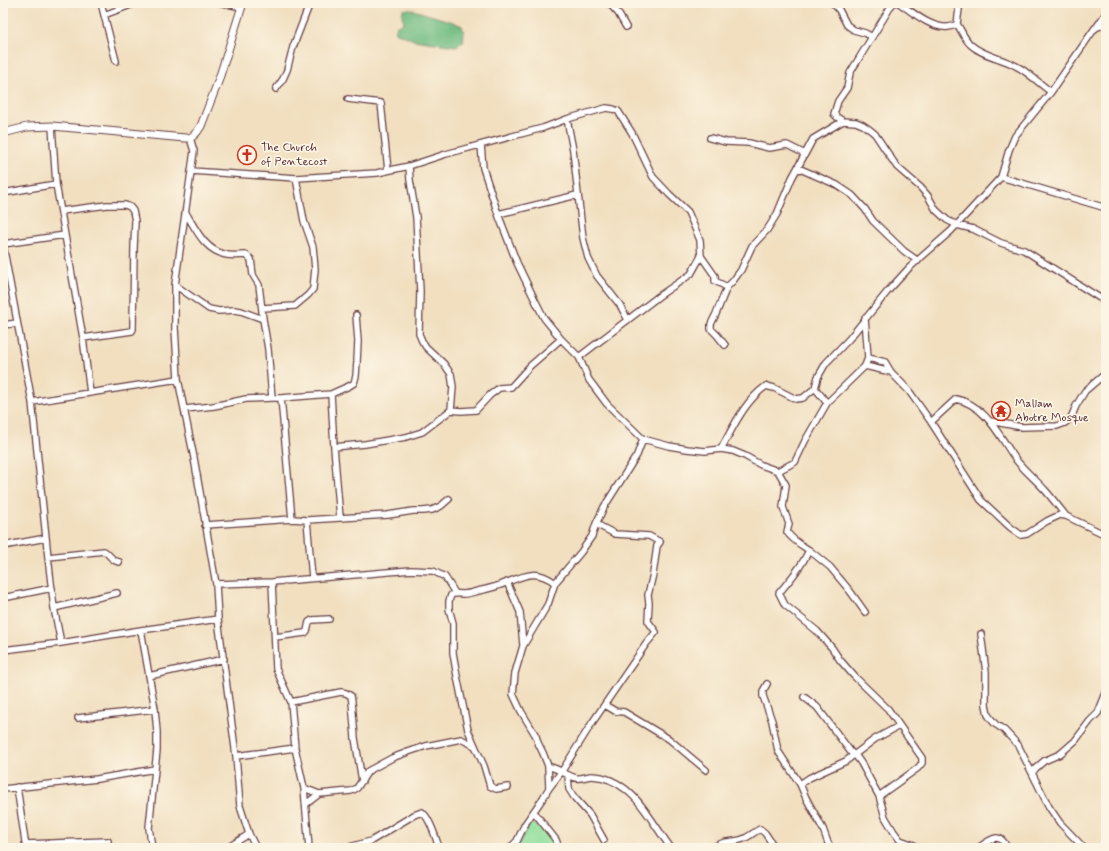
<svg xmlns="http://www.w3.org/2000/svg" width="1109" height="851" font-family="Mynerve,sans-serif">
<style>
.green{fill:#92df9c;stroke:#6e7f64}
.forest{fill:#75be84;stroke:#606e58}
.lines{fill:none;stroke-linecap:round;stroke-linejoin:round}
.minor-casing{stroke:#633c41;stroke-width:8}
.major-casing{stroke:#633c41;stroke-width:9}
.minor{stroke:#fff;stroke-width:5.5}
.major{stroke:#fff;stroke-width:7}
.labels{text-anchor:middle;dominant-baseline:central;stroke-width:3.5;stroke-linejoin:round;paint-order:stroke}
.poi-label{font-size:12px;fill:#4a1f2b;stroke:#fcf5e5;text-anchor:start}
</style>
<rect width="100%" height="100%" fill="#fcf5e5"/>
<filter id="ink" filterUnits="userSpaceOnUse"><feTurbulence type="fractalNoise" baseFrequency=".025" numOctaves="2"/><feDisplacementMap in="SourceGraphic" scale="8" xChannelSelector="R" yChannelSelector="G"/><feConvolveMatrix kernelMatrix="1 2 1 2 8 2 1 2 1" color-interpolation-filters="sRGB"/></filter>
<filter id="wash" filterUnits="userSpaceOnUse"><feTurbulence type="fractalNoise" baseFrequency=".012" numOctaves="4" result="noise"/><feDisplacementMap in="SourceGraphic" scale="16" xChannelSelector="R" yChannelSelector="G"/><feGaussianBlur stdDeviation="0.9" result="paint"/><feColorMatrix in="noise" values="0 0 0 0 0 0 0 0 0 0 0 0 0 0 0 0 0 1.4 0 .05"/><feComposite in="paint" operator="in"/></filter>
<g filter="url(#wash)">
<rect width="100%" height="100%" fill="#f1dfc0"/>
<!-- green -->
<path class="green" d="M530,822L544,830L553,842L549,848H515L519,844Z"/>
<!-- forest -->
<path class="forest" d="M410,9L453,22L462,26L464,33L463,42L456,46L414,40L395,32L397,26L401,25L404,22L402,16L403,10Z"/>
</g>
<g filter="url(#ink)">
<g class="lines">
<!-- minor casing -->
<g class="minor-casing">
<path id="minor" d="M101,3L116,61
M222,3L242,7
M609,3L618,13L626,27
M833,3L839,10L847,25L854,30L865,33L872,37
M899,3C912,12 932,29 948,27C951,27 955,25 957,24
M955,3L959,9L957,24C962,31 964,39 971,45C983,56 1002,58 1016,66C1027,71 1041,85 1051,92
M104,15L136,3
M1096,28L1106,13
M276,89L283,79L287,70L293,47L310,3
M348,99L381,103L388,170
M567,119L573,150L583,238L588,258L597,276L620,305L628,320
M843,121L837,117L834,114L838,101L847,88L850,73L893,3
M52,126L56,184L83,338L90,393
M190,138L194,151L175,285V328L178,379L194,458L216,584L218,619L236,756L240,806L249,834L256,848
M481,145L483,168L498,214L517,263L531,292L544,318L561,339L579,357L589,380L607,404L643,439L669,446L687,449L705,451L721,449L733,451L745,456L761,465L778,471L786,485L783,507L789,524L787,532C792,540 801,545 809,550C802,566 790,580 779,593L785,605L817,631L832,648L840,660L854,676L888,709L922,758V763L918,768L879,796
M805,154L813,139L843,121L856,122L863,125L869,129L875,134L897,167L920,187L928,196L936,210L947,220L957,225L973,229L1001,243L1024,250L1106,302
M798,168L837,185L852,195L865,209L873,221L904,251L918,261
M191,171L296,178L377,173L409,166L446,154L543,128L567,119L606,108L613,109L618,111L632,133L653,177L669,194L688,212L700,240L701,256L691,274L659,296L579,357
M1001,177L1106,208
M3,193L56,184
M61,211L107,205H125L130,207L133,211L135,221L134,248L133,329L132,331L83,338
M186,213C196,230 205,251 227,255C233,256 240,255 246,255L251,259L253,275L259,285L263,319L268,349L272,398
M498,214L577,195
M3,244L65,235
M3,245L32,402L48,557L54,608L61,643
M701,256L715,276V281L727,287L733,281L741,270L752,246L767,230L777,214L792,178L805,154L787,145L769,148L749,143L726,142L710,138
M175,285L209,309L219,311L234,310L241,311L263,319
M262,308L295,306L308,295L313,289L315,269L313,247L304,221L296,178
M865,318L868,358L885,362L891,372L909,391L931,422L981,500L1010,527L1021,535L1027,534L1047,521L1060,515L1066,516L1106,535
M3,325L17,323
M725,345L717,335L711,329V324L716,314L727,287
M865,366L891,372
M815,388L827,403
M331,394L334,447L340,518
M281,398L292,519
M32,402L178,379
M185,409L214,406L246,399L272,398H281L331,394L349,386L354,383L356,376L357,362L358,341L356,315
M451,410L461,411L476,410L490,395L499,388L511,387L530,366L561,339
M990,421L1022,427L1057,426L1065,423L1071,418L1076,406L1085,391L1106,373
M931,422L956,399C987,405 1000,438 1017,461C1025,471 1036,480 1045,490C1052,498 1059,507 1066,516
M334,447L365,444L406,437L422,432L451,410L453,387L451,374L444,364L426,347L422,341L419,334L420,291L416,217L410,180L409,166
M721,449C734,426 744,402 766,386L774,388L796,399L803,398L815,388L818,377L826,363L849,339L888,291L909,268L951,231L1001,177L1009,150L1015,136L1051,92L1095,28L1106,24
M778,471L795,462L805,441L827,403L865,366L868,358
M307,520L312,578
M205,525L292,519L307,520L388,515L413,511H423L432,510L441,506L449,499
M3,546L46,538
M809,550L830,567L850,591L865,612
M48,557L104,551C111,555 110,560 119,562
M272,582L276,669L291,702L295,748L304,788L309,848
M507,582L520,612L523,645
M216,584L272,582L411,570L433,571L445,577L455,593
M3,598L52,588
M54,608L117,593
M141,630L155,709L157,732V750L149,828L152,848
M981,634L986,672V705L988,715L995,724L1004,730L1018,745L1049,807L1060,823L1084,848
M275,637L305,633L307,631L309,622L312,620L329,619
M3,650L61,643L141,630L218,619
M149,676L224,659
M767,684L763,691V696L772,721L778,751L800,784L806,798L823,829L828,843L831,848
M804,697L817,707L853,755L856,756L861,763L879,796L885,817L894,832L900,840L914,845L917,848
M291,702L341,692L346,693L351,696L352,702L355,738L362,781
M605,705L615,711L624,712L669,739L706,770
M78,718L155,709
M236,756L295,748
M548,766C553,768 558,769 562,772C567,774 571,777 576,778C581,779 587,776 592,776C595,776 598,777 601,777C636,785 651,822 671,848
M1032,773L1036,768L1044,761L1060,754L1075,741L1090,721L1098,713L1106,693
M568,775L569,789L574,797L590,815L604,840
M800,784L809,778L846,761L875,739L899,726
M17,787L26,848
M508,787L496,789L490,786L484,766L468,730L457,676L453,653V623L449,609V601L451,595C455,593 458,594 463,594C468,594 474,592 478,591C488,589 499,586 508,582C527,574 538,570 555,583L581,552L592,536L596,524L604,507L637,455L643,439
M304,788L319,794L351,791L357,788L368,771L392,758L408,752L426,746L461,739L475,746
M549,788L562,771L592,723L646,644L656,632L648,621L649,603L648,595L653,574L657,546L660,542L649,536L615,534L596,524
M3,789L97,779L155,769
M306,804L319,794
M534,812L556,840L559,848
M26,844L108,841
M227,848L249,834
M346,848L371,841L414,815L422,812C430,818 436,838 439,848
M510,848L517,841L525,824L543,798L549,788L548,766L543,753L538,743L536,736L521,711L513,694L515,673L523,646L548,604L555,583
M713,848C722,840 733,843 743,839C749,837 754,832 760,829L765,833L775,848
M978,848C990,840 1000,830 1007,848"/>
</g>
<!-- major casing -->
<g class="major-casing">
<path id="major" d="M3,133L27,127L52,126L185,138H190L193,136L197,132L201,126L218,82L243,3"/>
</g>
<!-- minor -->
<use href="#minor" class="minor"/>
<!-- major -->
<use href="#major" class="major"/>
</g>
</g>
<!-- icons -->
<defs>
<g id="church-ring" transform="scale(1)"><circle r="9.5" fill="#fcf5e5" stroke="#c8321e" stroke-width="1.5"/><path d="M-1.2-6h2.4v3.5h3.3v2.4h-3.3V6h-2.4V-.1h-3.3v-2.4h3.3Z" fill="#c8321e"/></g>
<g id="temple-ring" transform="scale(1)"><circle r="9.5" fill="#fcf5e5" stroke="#c8321e" stroke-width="1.5"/><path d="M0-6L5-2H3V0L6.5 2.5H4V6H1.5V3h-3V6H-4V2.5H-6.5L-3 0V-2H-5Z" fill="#c8321e"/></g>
</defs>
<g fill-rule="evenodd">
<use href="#church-ring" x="247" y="155"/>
<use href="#temple-ring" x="1001" y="411"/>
</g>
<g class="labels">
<!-- poi labels -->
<g class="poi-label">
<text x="261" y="148">The Church<tspan x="261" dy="14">of Pentecost</tspan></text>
<text x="1015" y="404">Mallam<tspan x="1015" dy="14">Abotre Mosque</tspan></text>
</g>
</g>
<!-- margin -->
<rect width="1109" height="851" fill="none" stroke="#fcf5e5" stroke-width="16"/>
</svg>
